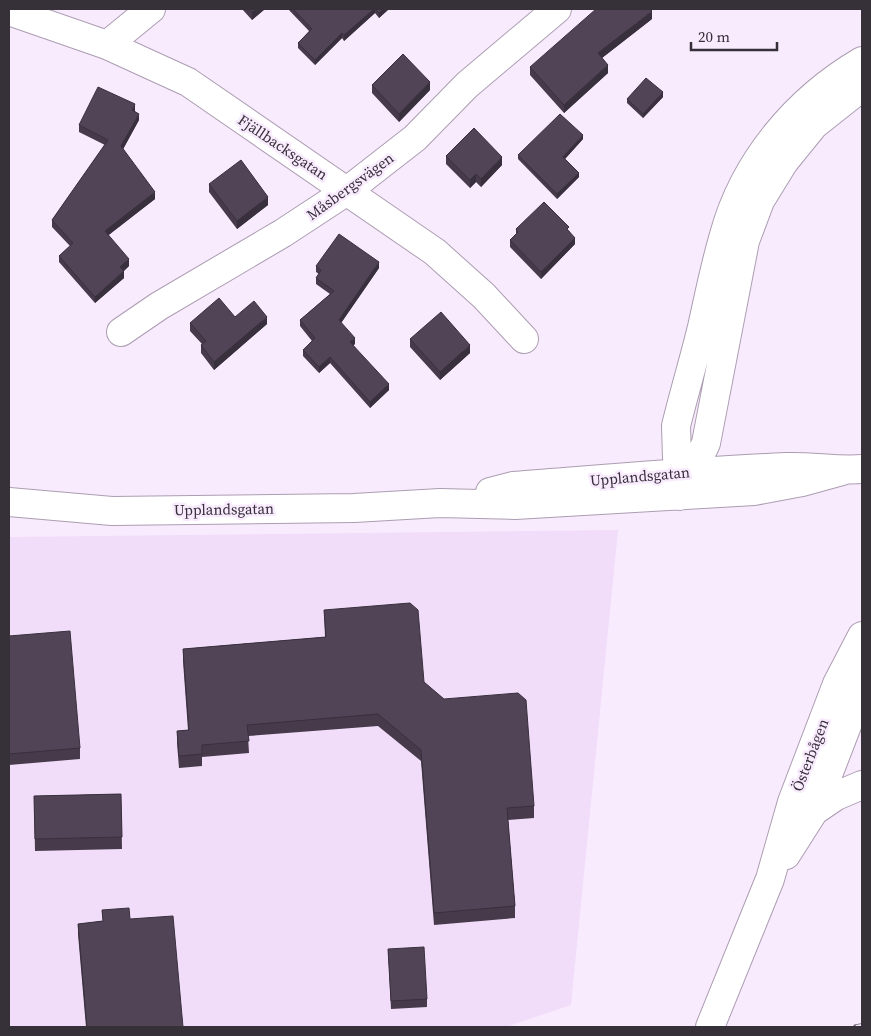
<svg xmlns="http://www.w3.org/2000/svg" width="871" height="1036" font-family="'Source Serif 4',serif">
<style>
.built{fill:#f1dcf9}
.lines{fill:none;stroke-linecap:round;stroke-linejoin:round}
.minor-casing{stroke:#ac9db2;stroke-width:30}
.major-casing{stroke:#ac9db2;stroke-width:30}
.minor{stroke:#fff;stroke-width:28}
.major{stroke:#fff;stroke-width:28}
.rail-casing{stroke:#6a616d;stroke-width:5.5}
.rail{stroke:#f9ebfe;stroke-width:4;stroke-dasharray:11;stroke-linecap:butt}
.wall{fill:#473a4b}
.shaded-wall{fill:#39303d}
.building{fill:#524457;stroke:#39303d}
.labels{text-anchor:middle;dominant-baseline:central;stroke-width:5;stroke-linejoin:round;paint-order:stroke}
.street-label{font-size:15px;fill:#363039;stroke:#f9ebfe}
</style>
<rect width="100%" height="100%" fill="#f9ebfe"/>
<!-- built -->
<path class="built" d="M618,530L571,1005L506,1027H9V537Z"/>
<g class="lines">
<!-- minor casing -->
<g class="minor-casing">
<path id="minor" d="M9,11L107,45L188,82L435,252L484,296L524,339
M107,45L151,9
M121,332L159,306L283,233L347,191L415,138L467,85L557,9"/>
</g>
<!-- major casing -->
<g class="major-casing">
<path id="major" d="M681,472L701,454L706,443L745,241L760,201L784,162L814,125L862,87
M490,492L513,486C604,479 695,471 786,467C812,466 837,471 862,469
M680,496L681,472L677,458L676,426C684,393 694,360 702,327C709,296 715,265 724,235C744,161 797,99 862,61
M9,502L112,511L354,508L440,503L515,505L754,491L802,482L842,471
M814,811L836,796L862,785
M786,855L814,811L860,692L862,679
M710,1027L770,879L792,802L837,684L862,636"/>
</g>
<!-- minor -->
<use href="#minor" class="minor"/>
<!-- major -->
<use href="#major" class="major"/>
<!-- rail casing -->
<g class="rail-casing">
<path id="rail" d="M856,1027L862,1026"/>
</g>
<!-- rail -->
<use href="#rail" class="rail"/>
</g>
<!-- wall -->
<path class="wall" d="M242,9H265L252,20Z
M288,9H389L379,18L375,13L344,41L342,38L315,65L298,48V43L309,31Z
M652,19L602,58L608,73L564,113L530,75V67Z
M372,85L430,90L399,122L372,93Z
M663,97L643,118L627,103V99Z
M135,111L139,120L123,149L155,199L108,235L129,266L124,271V278L95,303L59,262V256L70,246L52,227V220L105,145L79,132V125Z
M583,139L565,159L579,177L557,199L518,159V155Z
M446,156L502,165L481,187L476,182L470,188L446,164Z
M209,184L268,205L237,229L209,192Z
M516,229L569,231L575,244L541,279L510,247V240L516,234Z
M316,266L379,268L341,323L355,344L353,345L389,390L370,408L330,363L319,373L303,356V350L312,341L300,326V320L330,294L316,284V278L319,274L316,272Z
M235,317L267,324L214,370L201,353V345L202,344L190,331V323Z
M410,339L470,353L440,380L410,347Z
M324,610L424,682L534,806V818L508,820L515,906V918L434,925L421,761L378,726L248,736L249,753L202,757V766L179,768L177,743V731L188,730L183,661V649L325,637Z
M9,636L80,748V759L9,765Z
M121,794L122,849L35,851L34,796Z
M102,910L130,919L183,1027H86L78,934V924L103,921Z
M388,949L427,999V1007L391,1009Z"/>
<!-- shaded-wall -->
<path class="shaded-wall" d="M257,9H265L252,20V12Z
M374,9H375V13L344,41V35Z
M383,9H389L379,18V13Z
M652,11V19L598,61V53Z
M342,33V38L315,65V60Z
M608,65V73L564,113V105Z
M430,82V90L399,122V114Z
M663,92V97L643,118V114Z
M135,104V111L132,116V110Z
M139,114V120L121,153V146Z
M583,135V139L563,161V157Z
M502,157V165L481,187V179Z
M579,173V177L557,199V194Z
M476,174V182L470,188V180Z
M155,192V199L105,238V231Z
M268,197V205L237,229V221Z
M575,238V244L541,279V272Z
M129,259V266L120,274V267Z
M379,262V268L339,326V320Z
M124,271V278L95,303V297Z
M267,317V324L214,370V362Z
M355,338V344L350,348V342Z
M470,345V353L440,380V372Z
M330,357V363L319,373V367Z
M389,384V390L370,408V402Z"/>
<!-- building -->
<path class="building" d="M249,9H257L252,12Z
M293,9H374L344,35L342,33L315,60L298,43L312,29Z
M375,9H383L379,13Z
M596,9H650L652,11L598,53L608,65L564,105L530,67Z
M403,54L430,82L399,114L372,85Z
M646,78L663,92L643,114L627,99Z
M98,87L135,104L132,110L139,114L121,146L155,192L105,231L129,259L120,267L124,271L95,297L59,256L73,243L52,220L108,140L79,125Z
M560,114L583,135L563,157L579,173L557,194L518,155Z
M474,128L502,157L481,179L476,174L470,180L446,156Z
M241,160L268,197L237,221L209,184Z
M544,202L569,227L567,229L575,238L541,272L510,240L518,232L516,229Z
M339,234L379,262L339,320L355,338L350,342L389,384L370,402L330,357L319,367L303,350L315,338L300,320L334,291L316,278L321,270L316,266Z
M219,298L235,317L254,301L267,317L214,362L201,345L206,341L190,323Z
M441,312L470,345L440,372L410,339Z
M410,603L418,610L424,682L444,699L518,693L526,700L534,806L507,808L515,906L434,913L421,750L378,714L247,725L249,741L202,745V754L179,756L177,731L189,730L183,649L326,637L324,610Z
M70,631L80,748L9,754V636Z
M121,794L122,837L35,839L34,796Z
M129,908L130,919L173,916L183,1027H87L78,924L103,921L102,910Z
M424,947L427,999L391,1001L388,949Z"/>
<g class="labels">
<!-- street labels -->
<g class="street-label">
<text transform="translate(283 147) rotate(34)">Fjällbacksgatan</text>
<text transform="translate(350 186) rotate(-36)">Måsbergsvägen</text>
<text transform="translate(640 476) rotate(-5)">Upplandsgatan</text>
<text transform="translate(224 509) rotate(-1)">Upplandsgatan</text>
<text transform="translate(810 755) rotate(-69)">Österbågen</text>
</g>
</g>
<!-- border -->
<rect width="871" height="1036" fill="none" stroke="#363039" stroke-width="20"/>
<!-- scale -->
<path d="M691 42v8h86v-8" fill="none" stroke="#363039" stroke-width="2.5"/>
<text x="698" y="42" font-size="15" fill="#363039" stroke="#f9ebfe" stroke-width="4" paint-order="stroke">20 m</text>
</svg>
